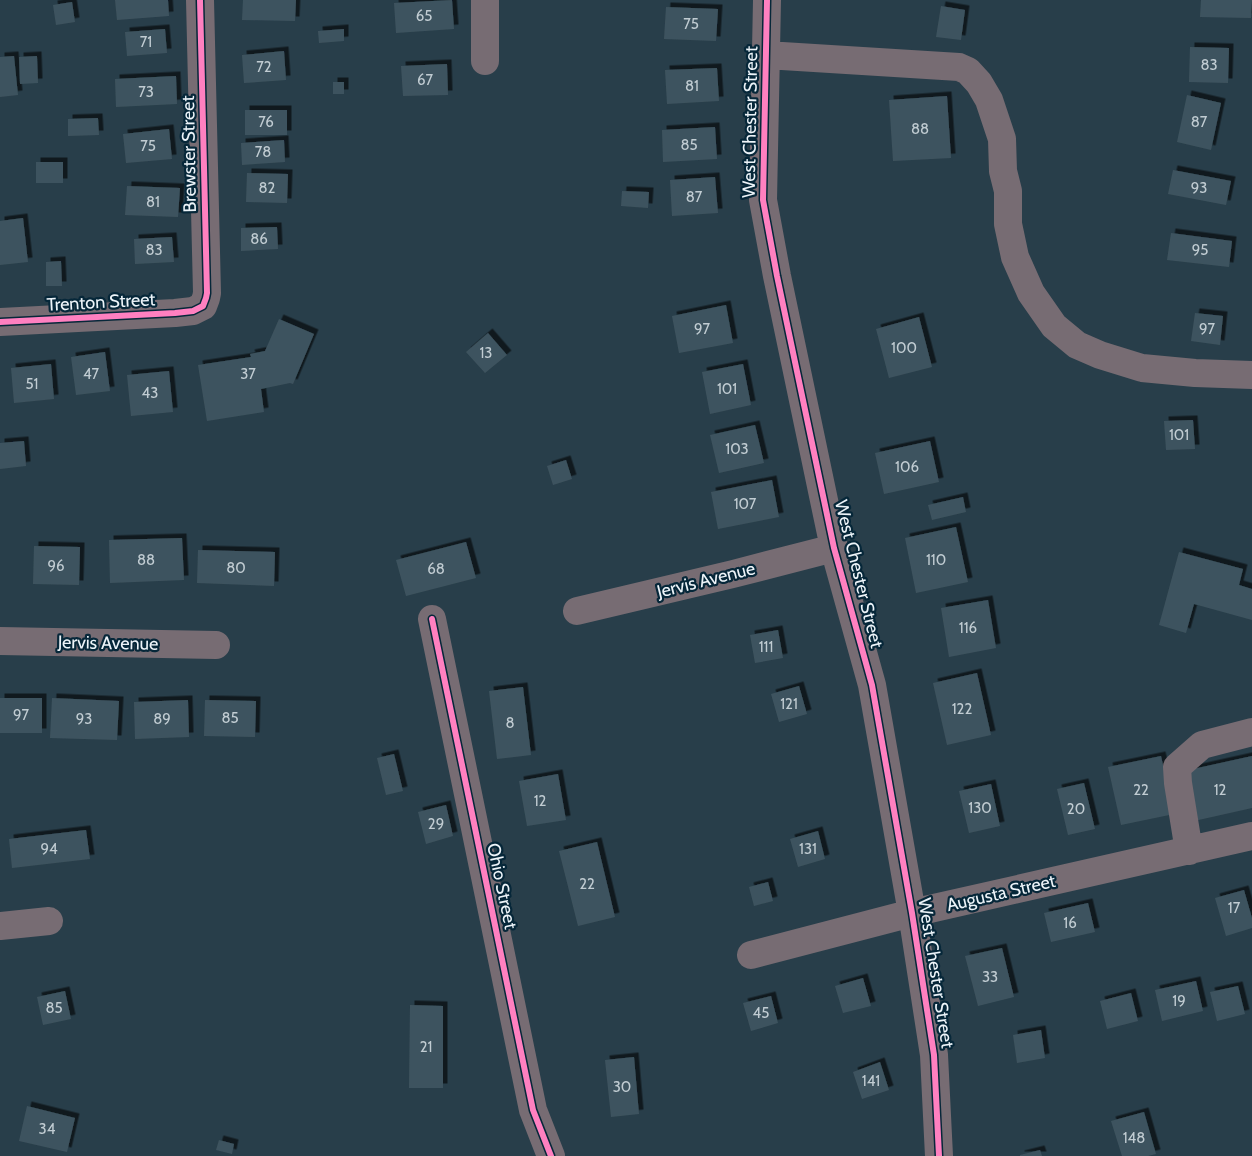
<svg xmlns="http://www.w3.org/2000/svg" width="1252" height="1156" font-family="Cabin,sans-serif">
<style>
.building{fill:#3e535e;filter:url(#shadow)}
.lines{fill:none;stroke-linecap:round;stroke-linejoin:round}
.minor{stroke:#776c73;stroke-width:28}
.cycleway-casing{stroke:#062739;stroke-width:9}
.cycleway{stroke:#ff80c0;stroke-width:6}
.labels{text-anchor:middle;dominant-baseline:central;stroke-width:4.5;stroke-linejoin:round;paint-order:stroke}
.number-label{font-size:15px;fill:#c1ccd2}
.street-label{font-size:18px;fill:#edf4f9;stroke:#062739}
</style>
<defs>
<filter id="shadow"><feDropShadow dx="4.5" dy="-4.5" stdDeviation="0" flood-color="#0009"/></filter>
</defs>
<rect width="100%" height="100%" fill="#283e4a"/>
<!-- building -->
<path class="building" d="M115,0H168L169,16L117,20Z
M243,0H296L295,21L242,20Z
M452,0L454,29L396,33L394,3Z
M1201,0H1252L1251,18L1200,17Z
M72,2L75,22L56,25L53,5Z
M941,6L965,10L961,40L936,37Z
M666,7L718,9L716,41L664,39Z
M165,29L167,53L127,56L125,32Z
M344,29V41L319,43L318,31Z
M1190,47L1229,48L1228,83L1189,82Z
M284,51L286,80L244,83L242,55Z
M14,56L18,95L0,97V57Z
M37,56L38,83L20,84L19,57Z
M447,64L448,95L403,96L401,66Z
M717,68L719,101L667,104L665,70Z
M176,76L177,104L116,107L115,79Z
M333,82H344V94H333Z
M1187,95L1221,103L1211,150L1177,142Z
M947,96L951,158L893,161L889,100Z
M245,110H287V135H245Z
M98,118L99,135L68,136V119Z
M715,127L717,159L663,162L662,130Z
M169,129L172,159L126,163L123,134Z
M284,140L285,162L242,165L241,143Z
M36,162H63V183H36Z
M1173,170L1231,181L1226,205L1168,194Z
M247,173L288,174L287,203L246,202Z
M715,177L718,213L672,216L670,180Z
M127,186L180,188L178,217L125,215Z
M622,191L649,192L648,208L621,206Z
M23,218L28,262L0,265V221Z
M277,227L278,249L241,251V228Z
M1171,233L1232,241L1229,267L1167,260Z
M172,237L174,262L135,264L134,239Z
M61,261L62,286H46V262Z
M726,305L733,343L679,353L672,316Z
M1195,313L1223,316L1220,345L1191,341Z
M919,317L932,367L889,378L876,329Z
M279,319L314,334L293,384L290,383L261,389L264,412L207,421L198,365L251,357L250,354L265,351Z
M488,333L507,355L485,373L466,352Z
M105,352L110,391L76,395L71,357Z
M51,364L54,399L14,403L11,368Z
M743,364L751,405L710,414L702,372Z
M169,371L173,412L131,416L127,375Z
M1193,420L1195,449L1166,450L1164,421Z
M755,425L764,463L719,473L710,435Z
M24,441L26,466L0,469V443Z
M930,441L939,482L884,494L875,453Z
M566,460L572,479L553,485L547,466Z
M772,480L779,517L718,529L711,492Z
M963,497L966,512L932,520L928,505Z
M956,527L968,582L916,593L905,538Z
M182,538L184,580L110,583L109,540Z
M466,542L476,578L406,596L396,560Z
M34,546L80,547L79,585L33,584Z
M198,550L275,552L274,586L197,583Z
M1179,552L1243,569L1239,585L1252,589V620L1194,604L1186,633L1159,625Z
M988,600L996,648L949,657L941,608Z
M778,630L783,658L755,663L750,635Z
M977,673L991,735L947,745L933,683Z
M799,686L807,714L779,722L771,694Z
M523,687L531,755L497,759L489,691Z
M0,698H42V733H0Z
M52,698L119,701L117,740L50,738Z
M188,700L189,737L135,739L134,702Z
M205,700L256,701L255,737L204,736Z
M394,754L403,791L386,795L377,758Z
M1161,756L1174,814L1121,825L1108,767Z
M1252,756V808L1194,821L1184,771Z
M558,774L566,820L527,826L519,781Z
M1084,783L1095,829L1068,835L1057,789Z
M991,784L1000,826L969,833L959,791Z
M446,805L453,836L426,844L418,812Z
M86,830L90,859L12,868L9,839Z
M818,831L825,859L798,867L790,839Z
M597,842L615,917L578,926L559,851Z
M768,882L773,901L754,906L749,887Z
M1244,890L1252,918V928L1226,936L1215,898Z
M1088,903L1095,932L1051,942L1044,913Z
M1002,948L1014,997L978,1006L965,956Z
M863,978L871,1006L843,1013L835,986Z
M1196,981L1203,1011L1162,1021L1155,990Z
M1238,986L1245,1014L1217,1021L1210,992Z
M65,991L71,1019L43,1025L37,997Z
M1131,993L1138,1021L1107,1029L1100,1001Z
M771,996L778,1023L751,1031L743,1003Z
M410,1005L443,1006V1088H409Z
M1041,1030L1045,1058L1017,1063L1013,1035Z
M634,1057L639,1114L611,1117L605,1060Z
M880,1062L889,1090L862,1099L853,1072Z
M27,1106L75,1118L67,1152L19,1141Z
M1144,1112L1156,1154L1148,1156H1122L1111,1121Z
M219,1140L234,1144L232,1154L216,1150Z
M1040,1150L1042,1156H1020V1155Z"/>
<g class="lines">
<!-- minor -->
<path class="minor" d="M485,0V61
M767,0L763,200L777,276L834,548L872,685L912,913L934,1055L939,1156
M766,55L959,67L968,71L979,83L989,100L1002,139L1003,171L1008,191V224L1015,257L1031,293L1054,326L1077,345L1100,355L1142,368L1195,373L1252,375
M0,322L175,313L193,311L203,306L206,298L207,293L200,0
M577,611L733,574L834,548
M432,619L533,1110L551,1156
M0,641L216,645
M1189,851L1178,783L1177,767L1202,745L1252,732
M0,926L49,921
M751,955L912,913L1252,836"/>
<!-- cycleway casing -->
<g class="cycleway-casing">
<path id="cycleway" d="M767,0L763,200L777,276L834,548L872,685L912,913L934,1055L939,1156
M0,322L175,313L193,311L203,306L206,298L207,293L200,0
M432,619L533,1110L551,1156"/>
</g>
<!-- cycleway -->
<use href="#cycleway" class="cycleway"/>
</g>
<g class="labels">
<!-- number labels -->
<g class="number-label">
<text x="424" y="16">65</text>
<text x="691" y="24">75</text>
<text x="146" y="42">71</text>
<text x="1209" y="65">83</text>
<text x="264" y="67">72</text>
<text x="425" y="80">67</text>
<text x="692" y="86">81</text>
<text x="146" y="92">73</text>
<text x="266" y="122">76</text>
<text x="1199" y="122">87</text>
<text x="920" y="129">88</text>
<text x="689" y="145">85</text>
<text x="148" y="146">75</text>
<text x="263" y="152">78</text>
<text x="267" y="188">82</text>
<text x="1199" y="188">93</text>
<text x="694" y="197">87</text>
<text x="153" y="202">81</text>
<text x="259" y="239">86</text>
<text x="154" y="250">83</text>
<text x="1200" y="250">95</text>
<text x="702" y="329">97</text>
<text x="1207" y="329">97</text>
<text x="904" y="348">100</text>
<text x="486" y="353">13</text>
<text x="91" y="374">47</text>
<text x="248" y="374">37</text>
<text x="32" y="384">51</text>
<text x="727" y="389">101</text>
<text x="150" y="393">43</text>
<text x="1179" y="435">101</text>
<text x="737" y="449">103</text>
<text x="907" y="467">106</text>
<text x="745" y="504">107</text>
<text x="146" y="560">88</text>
<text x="936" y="560">110</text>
<text x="56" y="566">96</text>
<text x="236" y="568">80</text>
<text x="436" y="569">68</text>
<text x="968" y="628">116</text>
<text x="766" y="647">111</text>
<text x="789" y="704">121</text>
<text x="962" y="709">122</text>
<text x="21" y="715">97</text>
<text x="230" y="718">85</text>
<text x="84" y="719">93</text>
<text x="162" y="719">89</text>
<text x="510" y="723">8</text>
<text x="1141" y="790">22</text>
<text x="1220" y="790">12</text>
<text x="540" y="801">12</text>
<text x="980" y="808">130</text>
<text x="1076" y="809">20</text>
<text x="436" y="824">29</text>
<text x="49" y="849">94</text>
<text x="808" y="849">131</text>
<text x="587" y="884">22</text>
<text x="1234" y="908">17</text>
<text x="1070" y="923">16</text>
<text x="990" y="977">33</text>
<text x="1179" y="1001">19</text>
<text x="54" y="1008">85</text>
<text x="761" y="1013">45</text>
<text x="426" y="1047">21</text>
<text x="871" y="1081">141</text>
<text x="622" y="1087">30</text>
<text x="47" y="1129">34</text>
<text x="1134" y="1138">148</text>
</g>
<!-- street labels -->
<g class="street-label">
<text transform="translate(750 122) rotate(-89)">West Chester Street</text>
<text transform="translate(189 154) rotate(-91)">Brewster Street</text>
<text transform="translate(101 302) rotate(-3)">Trenton Street</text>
<text transform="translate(859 574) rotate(76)">West Chester Street</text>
<text transform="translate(706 580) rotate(-14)">Jervis Avenue</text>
<text transform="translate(108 643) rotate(1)">Jervis Avenue</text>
<text transform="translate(502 886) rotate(78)">Ohio Street</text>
<text transform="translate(1001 893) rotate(-13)">Augusta Street</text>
<text transform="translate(936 973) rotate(81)">West Chester Street</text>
</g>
</g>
</svg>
